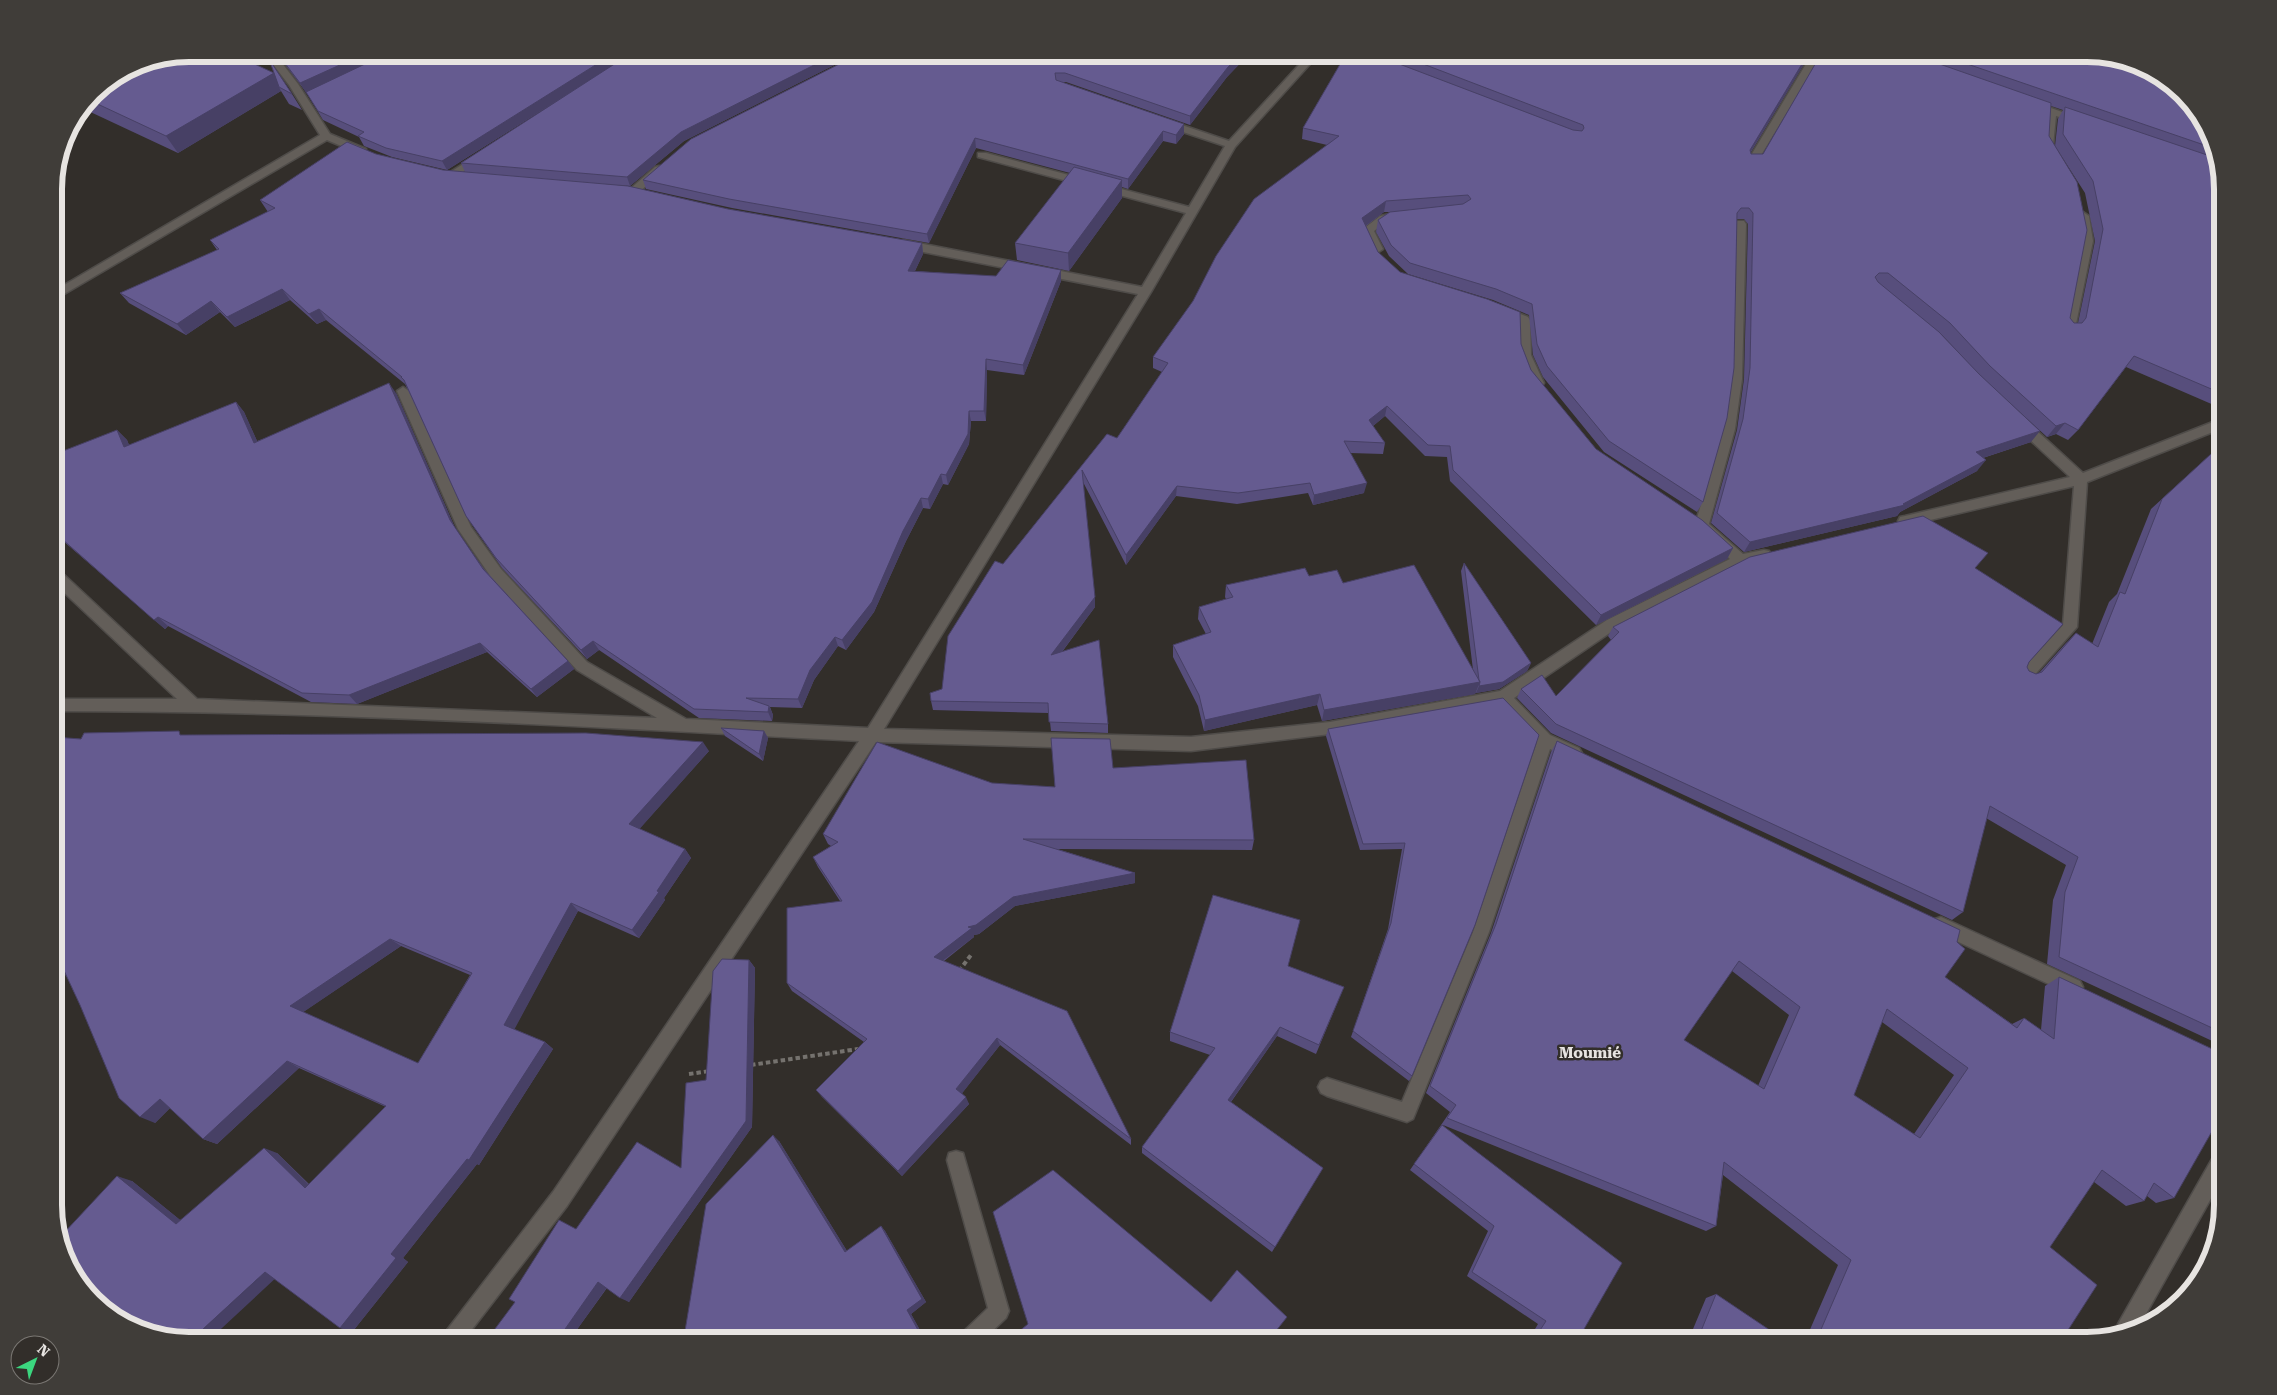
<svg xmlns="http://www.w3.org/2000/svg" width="2277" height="1395" font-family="'Roboto Serif',serif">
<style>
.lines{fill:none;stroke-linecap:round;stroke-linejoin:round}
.minor-casing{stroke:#4f4c49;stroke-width:3}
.path{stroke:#75726e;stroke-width:4;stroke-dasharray:4.5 3;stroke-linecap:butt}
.minor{fill:#635e59;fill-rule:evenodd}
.wall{fill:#574e7c;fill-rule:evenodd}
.shaded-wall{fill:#474065}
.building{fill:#655b90;stroke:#474065;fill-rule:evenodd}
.labels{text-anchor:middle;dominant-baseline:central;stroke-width:5;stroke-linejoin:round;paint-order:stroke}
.neighbourhood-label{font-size:15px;font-weight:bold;fill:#e7e4e1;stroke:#322e2a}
.rim{fill:none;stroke:#e7e4e1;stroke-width:6}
</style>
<rect width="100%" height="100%" fill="#322e2a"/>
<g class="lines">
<!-- minor casing -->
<g class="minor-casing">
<path id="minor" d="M265,54H275L298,84L330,134L366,149V153H358L327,140L54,300V291L320,135L289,85Z
M1309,54H1319L1235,147L1151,292L884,729L1191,737L1330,722L1500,691L1607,620L1730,559L1695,525L1723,429L1730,379L1734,224L1736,221H1744L1746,224L1742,379L1735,429L1709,524L1743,554L1764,550L1769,551L1771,555L1769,559L1743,565L1617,628L1514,698L1550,735L1579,748L1582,753L1579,758L1574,760L1550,749L1489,932L1413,1119L1407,1122L1327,1096L1321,1093L1318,1087L1321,1081L1327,1078L1402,1102L1473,932L1537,742L1500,704L1330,734L1191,751L876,742L567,1206L463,1341H441L444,1334L553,1192L859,741C591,727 323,711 54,711V699H177L54,583V569L59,570L197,699L657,718L577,670L491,577L458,529L397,391L403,387L409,391L471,527L501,569L587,662L686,719L868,728L1138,294L903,248L899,247L897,244L899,241L903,240L1142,287L1186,213L978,157V153H986L1189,207L1225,146L1162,125V121H1170L1229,141Z
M1812,54H1822L1757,162L1756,164H1748L1747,162Z
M2032,101L2084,120L2079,123L2056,116L2053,146L2059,155L2058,157H2050L2043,146L2046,112L2028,106V102Z
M479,154L484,157L483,159L453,178L449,179L444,176Z
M659,166L663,167V171L637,194H629L627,192L629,190L655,167Z
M2083,212L2089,216L2093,241L2075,329L2069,333L2063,329L2081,241L2077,216Z
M1395,213L1401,217L1399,219L1387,221L1374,231L1383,249L1377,253L1373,252L1362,230L1380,216Z
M1501,306L1528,317L1530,320L1531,355L1544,383L1542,386H1534L1532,383L1519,355L1518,322L1497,313L1495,310Z
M2020,418L2025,420L2083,473L2223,418V428L2087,482L2077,627L2030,680L2025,682L2020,680L2018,676L2020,672L2063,625L2074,486L1905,526L1900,525L1898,521L1900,517L1905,516L2070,477L2015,426L2014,423L2015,420Z
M1941,917L2080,981L2083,987L2080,993L2074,995L2068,993L1935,931L1933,925L1935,919Z
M2223,1150V1177L2138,1328L2116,1334L2118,1324L2216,1152Z
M956,1151L963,1153L965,1160L1009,1311L1006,1318L982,1341H958L961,1334L988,1308L947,1160L949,1153Z"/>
</g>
<!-- path -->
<path class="path" d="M959,971L971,955
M751,1065L858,1049
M689,1074L710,1071"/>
<!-- minor -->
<use href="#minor" class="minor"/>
</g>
<!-- wall -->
<path class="wall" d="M233,54L292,94L302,110L289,104L281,91L178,153L84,109L94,93Z
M277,54H1249L1227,77L1190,125L1066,82H1062L1184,134L1176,144L1163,141L1128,189L1122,187V198L1069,271L1017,260L1015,243L1070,173L976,148L929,243L732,208L646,189L643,180L853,57H850L684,141L630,186L600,184L728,209L922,243L923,254L915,271L1061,281L1024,375L987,370L986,421H971L969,444L948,485L943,484L930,509L923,508L906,541L874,612L846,650L838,646L814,680L802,708L770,707L773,715L772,721L699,718L599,650L587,659L502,568L466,516L407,388L405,384L326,320L317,324L290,300L235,327L220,312L186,335L129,303L120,293L217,250L210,240L268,212L260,200L376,154L443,170L465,172L461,163L576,89L447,170L392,157L364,146L359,137L323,120L306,92Z
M1346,54H1810L1751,152V154H1763L1821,54H2088L2205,121L2223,181V409L2126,367L2078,430L2068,440L2056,434L2047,437L1981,377L1942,335L1880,285L2031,442L1983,458L1977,471L1900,512L1897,516L1744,552L1711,523L1737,430L1744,379L1748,224L1744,219H1737L1703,502L1697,512L1604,452L1543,377L1533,355L1529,315L1493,300L1408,274L1389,256L1376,232L1378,220L1390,212H1384L1366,226L1378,252L1400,272L1521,344L1531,370L1596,449L1733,548L1727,559L1596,625L1450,481L1447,457L1425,456L1385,416L1373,426L1385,443L1383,454L1350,453L1364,493L1313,505L1308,493L1237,504L1176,496L1126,565L1083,482L1095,607L1062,652L1108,724V733L1051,731L1049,713L933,710L931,701L942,689L1003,564L1107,434L1117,438L1162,372L1153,368V357L1327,145L1302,139L1303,128ZM2051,106L2063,110L2058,119L2055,146L2085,193L2095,241L2078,323H2074L2070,318L2049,136Z
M396,393L456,530L484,569L568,661L574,669L537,697L487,652L357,704L311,702L168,626L165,629L62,540L54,545L117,430L127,440L129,445L236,402L244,412L257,441Z
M2223,443V1049V1046L2047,964L2053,900L2066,865L1986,818L1963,912L1952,920L1551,733L1517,698L1521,689L1556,696L1611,640L1608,636L1613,627L1975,568L2029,662L2027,667L2029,671L2036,674L2039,673L2066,643L2076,633L2092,644L2109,602L2117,594L2151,509Z
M1464,563L1531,663L1527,671L1499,689L1476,693V692L1475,694L1322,721L1317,705L1204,731L1198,706L1173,657V645L1206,634L1198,619L1199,607L1226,599L1225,597L1226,585L1309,576L1343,583L1473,670L1461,571Z
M1503,698L1412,1076L1409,1081L1351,1037L1388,929L1402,849L1360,850L1326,736L1328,729Z
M721,728L764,731L768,738L763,761L725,736Z
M183,735L709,751L639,829L685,849L691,858L664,898L665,900L639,938L578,911L514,1029L545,1042L553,1049L479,1165L477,1164L403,1258L408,1262L353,1331L340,1328L275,1279L84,1272L132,1181L180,1220L277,1153L309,1184L386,1107L299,1068L217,1144L203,1139L170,1108L155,1123L80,1005L66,975L54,982V737L81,739ZM401,946L470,975L418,1063L303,1012Z
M1557,741L1945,977L2012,1024L2024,1018L2041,1030L2045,986L2059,977L2174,1198L2156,1203L2147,1196L2144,1201L2126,1206L2094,1182L2050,1247L2061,1341H1805L1838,1265L1723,1175L1716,1226L1706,1231L1443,1125L1580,1336L1587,1341H1528L1538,1324L1467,1276L1488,1231L1410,1170L1450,1112L1426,1093L1491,933L1551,752ZM1732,971L1789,1015L1758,1086L1684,1040ZM1882,1022L1954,1075L1914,1134L1854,1095Z
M1113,768L1254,840L1252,850L1057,849L1135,873V883L1015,906L979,934L974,935V937L944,961L1131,1139V1145L1000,1045L962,1093L969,1104L902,1176L822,1097L816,1090L864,1042L792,991L787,983L840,901L818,867L813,857L831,846L828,844L823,834L992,783L1055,787Z
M749,960L755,968L752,1127L629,1302L607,1288L573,1335H539L548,1341H486L576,1229L681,1168L706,1080Z
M1288,966L1344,987L1316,1054L1277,1036L1231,1102L1323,1168L1272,1252L1142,1153V1147L1210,1055L1170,1041V1032Z
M779,1141L847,1251L881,1226L885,1231L926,1302L911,1314L926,1341H734L740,1334L693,1335L685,1331Z
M1716,1294L1786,1341H1688L1706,1298Z"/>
<!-- shaded-wall -->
<path class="shaded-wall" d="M364,54H389L306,93L300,83Z
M613,54H631L447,170L442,161Z
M836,54H849L850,57L684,141L630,186L627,177L681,132Z
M1241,54H1249L1227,77L1190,125V116L1228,67Z
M1808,54H1810L1745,161L1750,150Z
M274,73L279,87L281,91L178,153L166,136Z
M1184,124V134L1176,144V135Z
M1163,131V141L1128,189V179Z
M975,138L976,148L929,243L927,234Z
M1122,180V198L1069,271L1068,253Z
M1386,201L1384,212L1360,230L1362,218Z
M922,243L923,254L910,281L908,271Z
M1061,270V281L1024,375L1023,365Z
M282,289L290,300L235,327L227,317Z
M211,301L220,312L186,335L177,324Z
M319,309L326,320L317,324L309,314Z
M986,359L987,370L986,421L984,411Z
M389,383L396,393L456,530L450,520Z
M236,402L244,412L262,452L254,443Z
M1387,406L1385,416L1367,431L1369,420Z
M969,411L971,421L969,444L948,485L946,475Z
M2065,423L2056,434L2047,437L2056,426Z
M117,430L127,440L134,457L124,447Z
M2040,431L2031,442L1967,463L1976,452Z
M1986,460L1977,471L1900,512L1897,516L1744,552L1750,542L1903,504Z
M941,474L943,484L930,509L928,499Z
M1367,483L1364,493L1313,505L1314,495Z
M1177,486L1176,496L1126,565V555Z
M921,498L923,508L906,541L874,612L846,650L842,640Z
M54,532L62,540L54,545Z
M1733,548L1727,559L1596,625L1601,615Z
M1095,597V607L1052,665L1051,655Z
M158,617L168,626L165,629L154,620Z
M835,637L838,646L814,680L802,708L798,699L810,670Z
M593,641L599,650L587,659L581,650Z
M480,643L487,652L357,704L349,695Z
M568,661L574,669L537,697L531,689Z
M1531,663L1527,671L1499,689L1476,693L1479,686Z
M1480,682L1475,694L1322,721L1324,710Z
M1320,694L1317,705L1204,731L1205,720Z
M769,706L773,715L772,721L768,712Z
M764,731L768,738L763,761L759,754Z
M703,742L709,751L636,833L629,824Z
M685,849L691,858L664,898L665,900L639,938L632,930L657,891Z
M1135,873V883L1015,906L979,934L974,935V937L937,965L934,957L968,927L1013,897Z
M571,903L578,911L513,1032L504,1025Z
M390,939L401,946L302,1013L290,1006Z
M749,960L755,968L752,1127L629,1302L620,1298L746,1121Z
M60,962L74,970L54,982V966Z
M1280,1027L1277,1036L1227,1107L1228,1100Z
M997,1038L1000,1045L960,1096L956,1089Z
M545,1042L553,1049L479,1165L477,1164L403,1258L408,1262L353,1331L340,1328L391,1254Z
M287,1061L299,1068L217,1144L203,1139Z
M966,1097L969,1104L902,1176L898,1171Z
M160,1099L174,1104L155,1123L140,1117Z
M773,1135L779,1141L850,1256L845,1252Z
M264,1148L277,1153L317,1193L305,1188Z
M117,1176L132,1181L190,1228L176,1224Z
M881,1226L885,1231L926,1302L911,1314L926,1341H924L907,1310Z
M265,1272L279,1275L208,1341H190Z
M598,1282L608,1286L573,1335L563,1332Z
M528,1332L539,1335L548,1341H540Z"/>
<!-- building -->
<path class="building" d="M190,54H233L274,73L269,59L292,94L279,87L274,73L166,136L89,100L94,93L138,64Z
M278,54H364L300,83Z
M386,54H613L442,161L386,148L358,136L364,132L318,111L306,92Z
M630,54H836L681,132L627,177L461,163Z
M857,54H1241L1228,67L1190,116L1065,73H1055L1056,80L1184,124L1176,135L1163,131L1128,179L975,138L927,234L729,199L643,180L691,139L857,55Z
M1346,54H1373L1573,130L1582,131L1584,128L1583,125L1397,54H1808L1750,150L1751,154H1763L1821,54H1911L2051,103L2049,136L2077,182L2087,230L2070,318L2074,323H2082L2086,318L2103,229L2093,181L2063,134L2065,107L2216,158L2223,181V394L2134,356L2078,430L2065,423L2056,426L1990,366L1950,323L1888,273H1879L1875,277L1878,282L1939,332L1979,374L2040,431L1976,452L1986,460L1903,504L1905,505L1750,542L1717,513L1743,419L1750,368L1753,213L1749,208H1741L1737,213L1734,368L1727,418L1703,502L1609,441L1547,366L1537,344L1532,304L1496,289L1410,263L1391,245L1378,220L1390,212L1463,204L1471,199L1468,195L1386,201L1362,218L1378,252L1400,272L1487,299L1520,312L1521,344L1531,370L1596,449L1702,520L1733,548L1601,615L1453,470L1450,446L1428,445L1387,406L1369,420L1385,443L1344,441L1367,483L1314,495L1310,483L1238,493L1177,486L1126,555L1082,470L1095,597L1051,655L1099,640L1108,724L1049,722L1048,703L931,701L930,693L942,689L948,636L995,561L1003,564L1107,434L1117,438L1168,363L1153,357L1193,301L1216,256L1254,199L1339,136L1303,128Z
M1938,54H2088L2156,72L2205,121L2213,148Z
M347,142L376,154L443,170L628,186L728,209L922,243L908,271L996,276L1008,260L1061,270L1023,365L986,359L984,411H969L968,434L946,475L941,474L928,499L921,498L903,531L872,602L842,640L835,637L810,670L798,699L746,698L769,706L768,712L694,709L593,641L581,650L496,558L466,516L404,380L401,377H402L319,309L309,314L282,289L227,317L211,301L177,324L120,293L219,249L210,240L275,208L260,200Z
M1074,167L1122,180L1068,253L1015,243Z
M389,383L450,520L483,569L568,661L531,689L480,643L349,695L302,693L158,617L154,620L54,532V460L63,451L117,430L124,447L236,402L254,443Z
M2223,443V1033L2059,957L2065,892L2078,857L1990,806L1963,912L1556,724L1521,689L1542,675L1556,696L1619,632L1613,627L1750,557L1923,516L1988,553L1975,568L2063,624L2029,662L2027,667L2029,671L2036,674L2042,672L2076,633L2098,647L2120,592L2125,594L2162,499Z
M1464,563L1531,663L1503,682L1479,686L1480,682L1479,680Z
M1414,565L1480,682L1324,710L1320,694L1205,720L1199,695L1173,645L1211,632L1199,607L1233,597L1226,585L1305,568L1309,576L1337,570L1343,583Z
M1503,698L1539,735L1475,925L1412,1076L1353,1031L1391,923L1405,843L1363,844L1328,729Z
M721,728L764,731L759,754Z
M179,731L180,735L586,733L703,742L629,824L685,849L657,891L659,892L632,930L571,903L504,1025L545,1042L469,1160L467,1159L391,1254L396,1258L340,1328L265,1272L190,1341L121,1323L76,1278L84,1272L67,1258L61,1236L117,1176L176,1224L264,1148L305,1188L386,1106L287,1061L203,1139L160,1099L140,1117L119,1098L80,1005L60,962L54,966V737L81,739L84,733ZM390,939L472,973L418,1063L290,1006Z
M1051,738L1110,739L1113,768L1246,760L1254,840L1023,839L1135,873L1013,897L976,925L968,927L972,928L934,957L1067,1011L1131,1139L997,1038L956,1089L966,1097L898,1171L816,1090L867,1039L787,983V908L842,901L813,857L838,842L823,834L877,742L992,783L1055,787Z
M1557,741L1960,930L1957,942L1965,949L1945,977L2017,1028L2024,1018L2054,1039L2059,977L2223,1054V1112L2174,1198L2154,1183L2144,1201L2102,1170L2050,1247L2097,1285L2061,1341H1816L1851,1260L1724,1162L1716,1226L1447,1118L1456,1105L1430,1086L1496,924ZM1739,961L1800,1007L1764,1089L1684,1040ZM1887,1009L1968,1068L1920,1138L1854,1095Z
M1213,895L1300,920L1288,966L1344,987L1319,1045L1280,1027L1228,1100L1323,1168L1275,1247L1142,1147L1215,1048L1170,1032Z
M722,959L749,960L746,1121L620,1298L598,1282L563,1332H528L540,1341H486L515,1302L509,1299L559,1220L576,1229L637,1142L681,1168L686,1083L706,1080L713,971Z
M1442,1125L1622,1263L1580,1336L1587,1341H1533L1546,1321L1472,1272L1494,1226L1414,1164Z
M773,1135L845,1252L881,1226L922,1299L907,1310L924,1341H734L742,1331H685L706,1204Z
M1053,1170L1211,1302L1237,1270L1287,1317L1272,1336L1277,1341H1007L1028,1324L993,1212Z
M1716,1294L1786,1341H1697Z"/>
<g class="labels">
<!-- neighbourhood labels -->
<g class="neighbourhood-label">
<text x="1590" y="1053">Moumié</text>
</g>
</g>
<!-- crop -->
<path d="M0 0H2277V1395H0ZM189 62H2087A127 127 0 0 1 2214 189V1205A127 127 0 0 1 2087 1332H189A127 127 0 0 1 62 1205V189A127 127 0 0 1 189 62Z" fill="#403d39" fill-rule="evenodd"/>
<path class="rim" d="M189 62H2087A127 127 0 0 1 2214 189V1205A127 127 0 0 1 2087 1332H189A127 127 0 0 1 62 1205V189A127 127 0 0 1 189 62Z"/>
<!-- north arrow -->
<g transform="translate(35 1360) rotate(42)"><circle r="24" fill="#322e2a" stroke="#7a7773"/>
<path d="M0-4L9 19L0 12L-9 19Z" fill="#3bd77f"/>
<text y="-8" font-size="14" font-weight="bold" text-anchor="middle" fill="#e7e4e1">N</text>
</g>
</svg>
